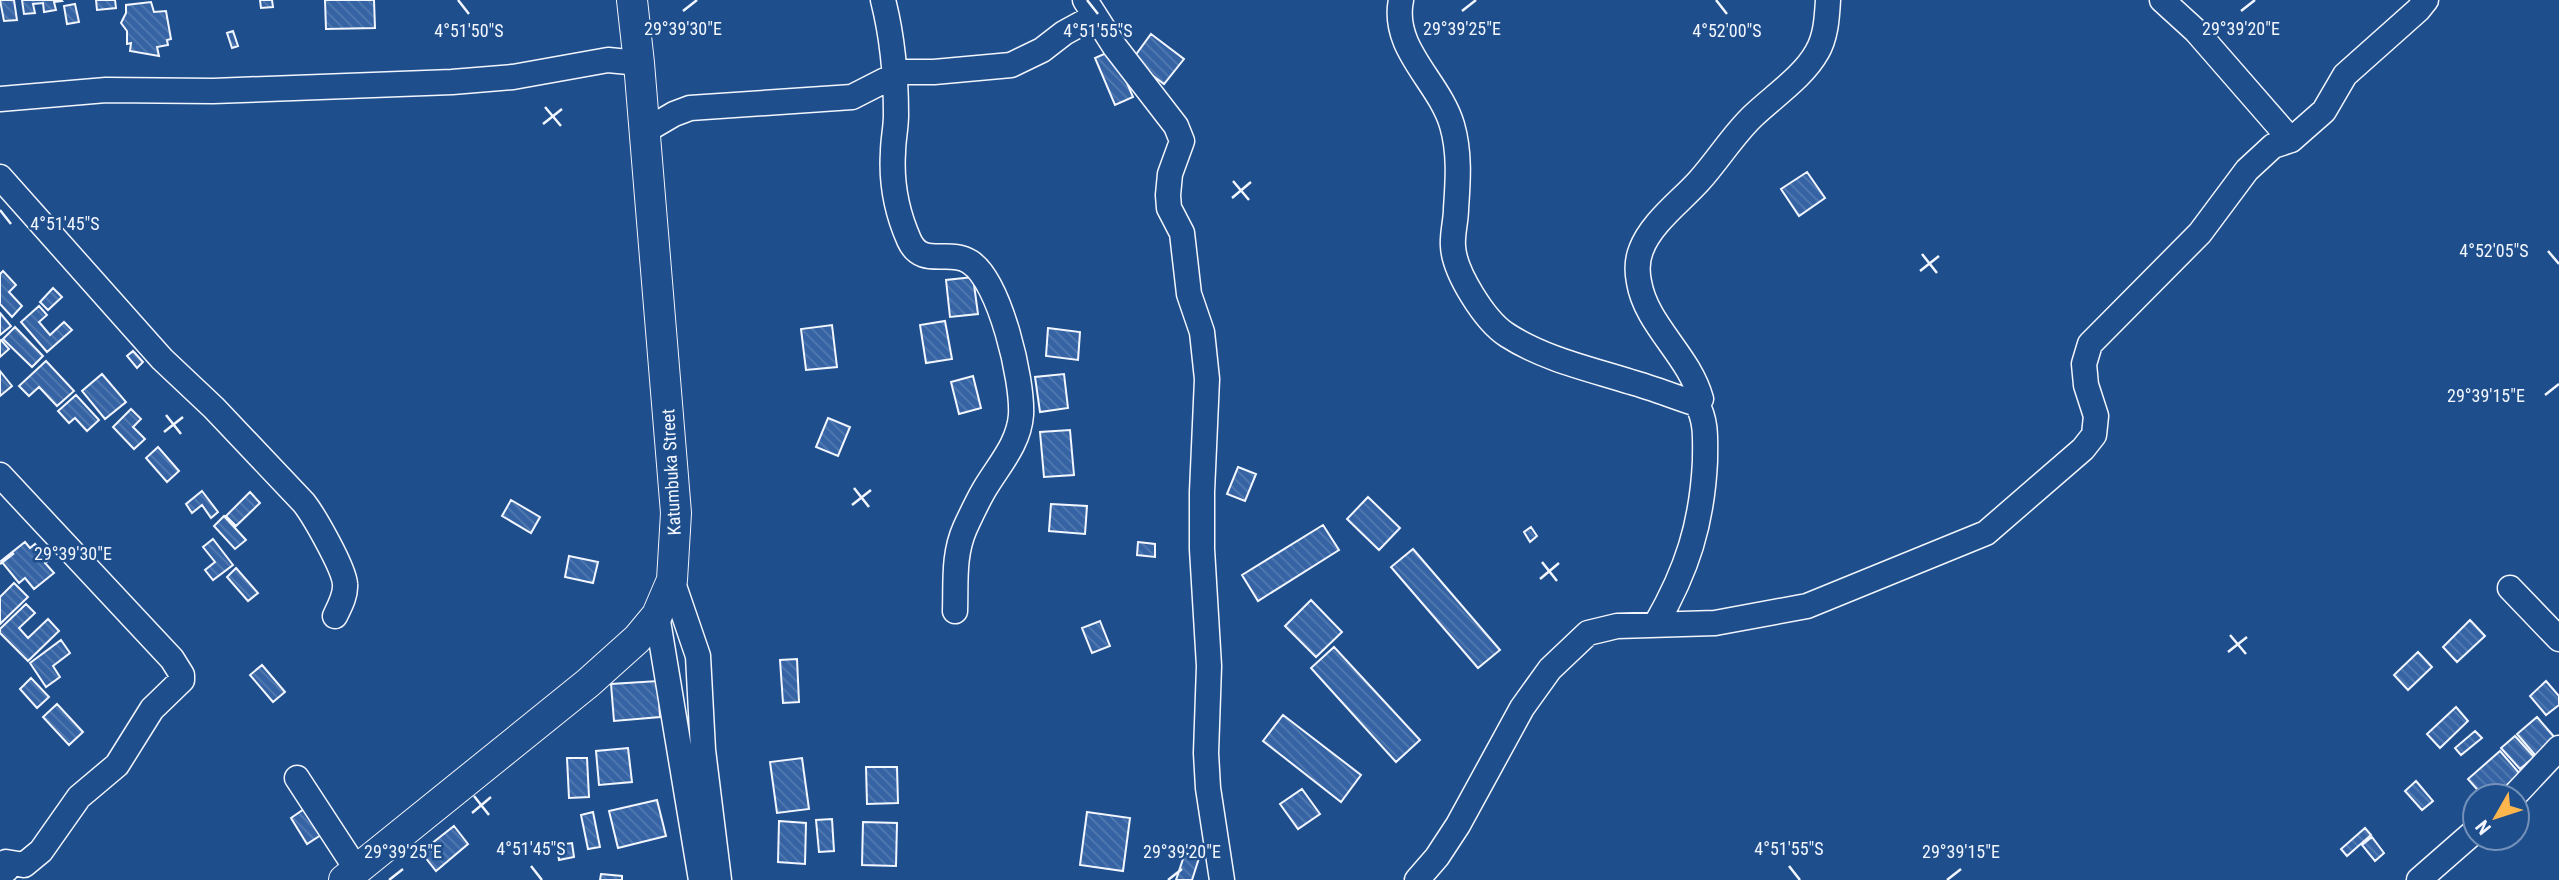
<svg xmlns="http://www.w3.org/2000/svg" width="2559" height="880" font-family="'Roboto Condensed',sans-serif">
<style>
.building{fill:url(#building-back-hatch);stroke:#f2f6ff;stroke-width:2}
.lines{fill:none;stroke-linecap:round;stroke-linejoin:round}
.minor-casing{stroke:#f2f6ff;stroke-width:27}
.major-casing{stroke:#f2f6ff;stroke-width:32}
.minor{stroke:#1f4e8c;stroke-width:24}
.major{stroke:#1f4e8c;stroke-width:30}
.ticks{fill:none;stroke:#f2f6ff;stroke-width:2.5}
.labels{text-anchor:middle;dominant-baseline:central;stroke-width:5;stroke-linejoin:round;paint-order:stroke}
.street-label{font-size:18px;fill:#f2f6ff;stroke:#1f4e8c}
.ticks-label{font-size:18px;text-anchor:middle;fill:#f2f6ff;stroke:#1f4e8c;stroke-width:5;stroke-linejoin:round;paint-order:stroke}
</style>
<defs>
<pattern id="building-back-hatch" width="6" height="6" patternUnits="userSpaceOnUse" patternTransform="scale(1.75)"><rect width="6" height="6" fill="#3563a3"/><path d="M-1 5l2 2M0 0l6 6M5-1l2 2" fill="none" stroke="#537ab1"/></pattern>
</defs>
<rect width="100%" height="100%" fill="#1f4e8c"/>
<!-- building -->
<path class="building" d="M0,0H14L17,20L4,21Z
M22,0H61L62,1L54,2L56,10L44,12L43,3L33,4L35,13L24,14Z
M96,0H115L116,8L97,10Z
M260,0H272L273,7L261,8Z
M325,0H374L375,28L326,29Z
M151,2L154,12L166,11L171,39L167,40L168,45L157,47L159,56L130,51L131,43L127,44V31L121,23L126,13V5Z
M75,4L79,22L67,24L64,6Z
M233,31L238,46L232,48L227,33Z
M1151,34L1184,59L1164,84L1132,60Z
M1113,50L1133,97L1115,105L1095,58Z
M1807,172L1825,198L1799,216L1781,189Z
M3,271L16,285L9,292L22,306L12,317L0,304V274Z
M973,277L978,314L950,317L946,280Z
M53,288L62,297L48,310L40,302Z
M39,306L47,315L39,322L50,335L64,322L72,330L47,352L21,322Z
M0,313L11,326L0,335Z
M945,321L952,359L926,363L920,325Z
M832,325L837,367L806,370L801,329Z
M15,327L43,356L32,367L3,339Z
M1048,328L1080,332L1078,360L1046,356Z
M1,340L9,349L0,357V341Z
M133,351L143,362L137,368L127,356Z
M46,361L74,391L57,406L39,387L29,396L19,386Z
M0,371L12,386L0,396Z
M102,374L126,402L105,419L82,391Z
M1064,374L1068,408L1040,412L1035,377Z
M973,376L981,408L959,414L951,382Z
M76,395L99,420L87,431L75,418L69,423L58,411Z
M131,409L141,419L133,427L145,439L134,449L113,427Z
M828,418L850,427L838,456L816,447Z
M1070,430L1074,475L1044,477L1040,432Z
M158,447L179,471L167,482L146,458Z
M1238,467L1256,474L1245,501L1227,494Z
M202,491L218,512L211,518L202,505L192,513L186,504Z
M250,492L260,503L236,526L226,516Z
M1368,497L1400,528L1379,550L1347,519Z
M511,500L540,517L531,533L502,516Z
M1051,504L1087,506L1085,534L1049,531Z
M224,516L246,540L235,549L214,526Z
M1323,525L1339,550L1258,601L1242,575Z
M1531,527L1537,536L1530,542L1524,532Z
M213,539L233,565L213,580L205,570L215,562L203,547Z
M25,542L30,548L35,544L48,561L45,563L54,573L34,589L25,578L19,583L1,561Z
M1138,542L1155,544V557L1137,555Z
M1413,549L1500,650L1478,668L1391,567Z
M569,556L598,562L593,583L565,577Z
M236,568L258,593L248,601L227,577Z
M14,583L28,597L0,624V597Z
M1311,600L1342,632L1316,657L1285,626Z
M26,604L35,613L19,628L28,638L48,619L59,631L28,661L0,633V629Z
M2470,620L2485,636L2457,662L2443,647Z
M1100,621L1110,646L1092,653L1082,628Z
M61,640L70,653L53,666L60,677L46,687L30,663Z
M1334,647L1420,740L1396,762L1311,668Z
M2418,652L2432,667L2408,690L2394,675Z
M797,659L799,702L783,703L780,660Z
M262,665L285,692L273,702L250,675Z
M31,678L49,697L37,708L20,689Z
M658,681L660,717L614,721L611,684Z
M2546,681L2559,696V705L2546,715L2530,696Z
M57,704L83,732L69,745L43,717Z
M2456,707L2468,721L2440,748L2427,734Z
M1283,715L1361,775L1341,802L1263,741Z
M2537,717L2556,739L2536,756L2517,734Z
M2475,731L2482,738L2461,755L2455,748Z
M2515,736L2534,757L2520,769L2501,748Z
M628,748L632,782L599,785L596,751Z
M2500,751L2520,774L2494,796H2483L2468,779Z
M567,758H587L589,797L569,798Z
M802,758L809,809L777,813L770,762Z
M866,767H897L898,803L867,804Z
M2416,781L2433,801L2422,810L2405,791Z
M1302,789L1320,814L1298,829L1280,804Z
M657,800L666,836L618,848L609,811Z
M307,807L324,833L307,844L291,818Z
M593,812L600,847L588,849L581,815Z
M1087,812L1130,818L1123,871L1080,865Z
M832,819L834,851L819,852L816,820Z
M779,821L806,823L805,864L778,862Z
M863,822L897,823L896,866L862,865Z
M454,826L468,844L436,871L421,852Z
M2365,828L2371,835L2347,856L2341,849Z
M2372,837L2384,853L2375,861L2362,845Z
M572,843L574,857L559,860L557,845Z
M1185,853L1199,858L1192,880H1176Z
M601,874L622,876V880H600Z"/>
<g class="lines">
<!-- minor casing -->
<g class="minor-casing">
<path id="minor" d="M883,0C893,39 896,76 896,115C896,128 893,140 893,152C891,182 897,213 909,240C922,269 949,248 970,262C1000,281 1023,380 1021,415C1019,444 998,466 984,490C977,502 971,515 965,528C953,555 956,583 955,611
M1085,0L1115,47L1176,126L1182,141L1170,174L1168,195L1169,208L1182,233L1189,294L1202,332L1207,379L1202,492V549L1209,666L1206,753L1208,788L1222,880
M1401,0C1391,49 1439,81 1452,125C1460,152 1458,181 1456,209C1456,221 1452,234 1453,246C1454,272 1485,321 1507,335C1544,359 1590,369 1631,382C1653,388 1675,397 1697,404
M2162,0L2196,31L2291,140
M0,99L106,90L213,91L452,82L513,77L608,60L639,63
M645,131L674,114L690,108L852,97L901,72H934L1011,65L1042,50L1064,33L1095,16
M0,177L162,359L214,408L304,503C314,516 344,568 345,584C346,595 340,606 335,616
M0,475L172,659L182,675V680L152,709L117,765L79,797L41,851L24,865L6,862V870L0,873
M672,580L698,656L703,750L719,880
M2510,588L2559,639
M657,615L701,880
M1656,624C1687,570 1702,524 1705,461C1705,441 1707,422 1697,404L1701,399C1689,355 1646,325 1639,282C1637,272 1637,260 1641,250C1651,223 1680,202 1699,181C1718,160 1733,135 1753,116C1774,96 1803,77 1817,52C1826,37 1827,17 1828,0
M297,778L357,870
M2514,796L2559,748
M1417,880L1437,857L1458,825L1522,708L1550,669L1588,633L1617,626L1715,623L1807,606L1986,533L2083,449L2094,435L2096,416L2086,385L2084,364L2090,344L2200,233L2247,170L2273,146L2291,140L2324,111L2345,75L2418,10L2426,0
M2419,880L2475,831"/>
</g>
<!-- major casing -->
<g class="major-casing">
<path id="major" d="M344,880L588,683L637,639L657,615L672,580L676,513L639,63L632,0"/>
</g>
<!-- minor -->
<use href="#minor" class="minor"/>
<!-- major -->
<use href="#major" class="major"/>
</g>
<!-- ticks -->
<path class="ticks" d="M458,0L469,14M1087,0L1098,14M1716,0L1727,14M683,11L697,0M1462,11L1476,0M2241,11L2255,0M545,107L561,126M543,124L562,109M1233,181L1249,200M1232,198L1251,182M0,210L11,224M2548,251L2559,264M1922,254L1937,273M1920,271L1939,256M2545,395L2559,384M166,415L181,434M164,432L183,417M854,488L869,507M852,505L871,490M1542,562L1557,581M0,564L14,553M1540,579L1559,563M2230,635L2246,654M2228,652L2247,637M474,796L489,815M472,813L491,797M531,866L542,880M1789,866L1800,880M389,880L403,869M1168,880L1182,869M1947,880L1961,869"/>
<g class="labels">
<!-- street labels -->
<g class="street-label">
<text transform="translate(671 472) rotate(-93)">Katumbuka Street</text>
</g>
</g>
<g class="ticks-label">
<text x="683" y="35">29°39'30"E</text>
<text x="1462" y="35">29°39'25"E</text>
<text x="2241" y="35">29°39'20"E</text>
<text x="469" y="37">4°51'50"S</text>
<text x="1098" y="37">4°51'55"S</text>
<text x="1727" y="37">4°52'00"S</text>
<text x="65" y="230">4°51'45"S</text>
<text x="2494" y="257">4°52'05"S</text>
<text x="2486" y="402">29°39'15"E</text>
<text x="73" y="560">29°39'30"E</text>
<text x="531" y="855">4°51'45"S</text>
<text x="1789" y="855">4°51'55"S</text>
<text x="403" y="858">29°39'25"E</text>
<text x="1182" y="858">29°39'20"E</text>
<text x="1961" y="858">29°39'15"E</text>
</g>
<!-- north arrow -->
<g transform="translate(2496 817) rotate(231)"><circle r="33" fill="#1f4e8c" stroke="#7391ba" stroke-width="2"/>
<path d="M0-5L12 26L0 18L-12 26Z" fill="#ffb74d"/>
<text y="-10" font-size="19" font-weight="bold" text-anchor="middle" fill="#f2f6ff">N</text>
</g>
</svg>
